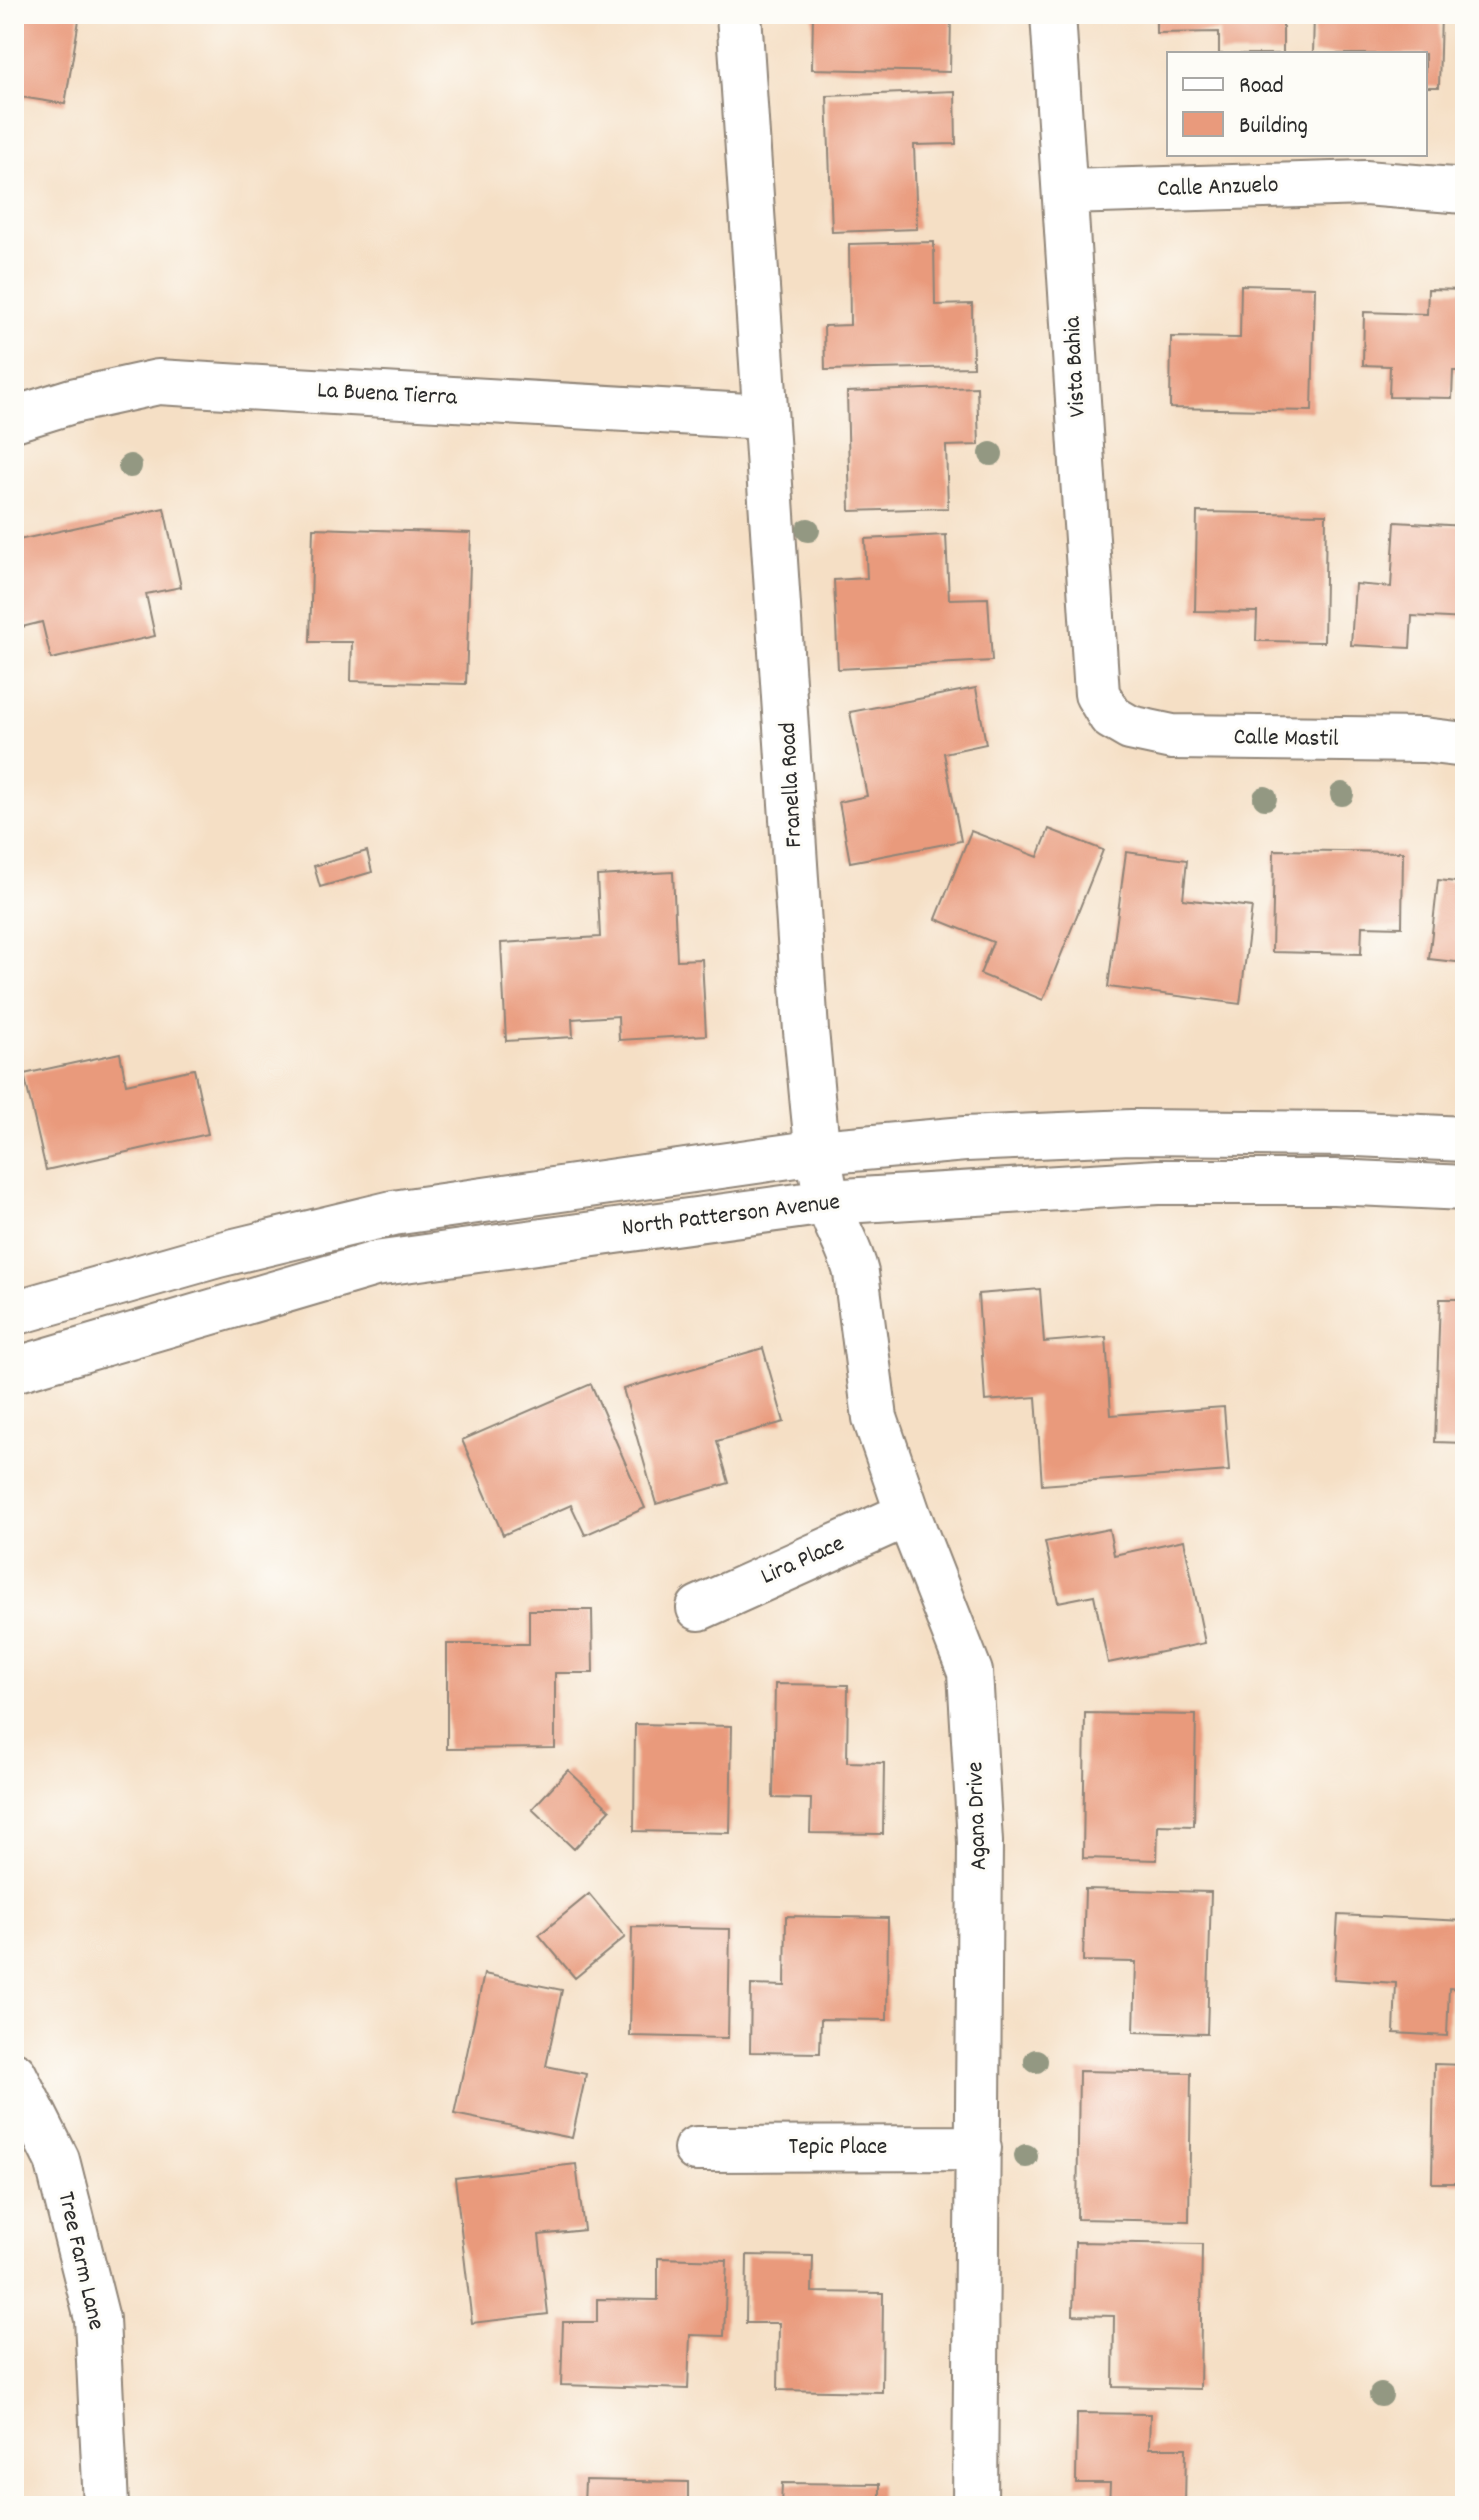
<svg xmlns="http://www.w3.org/2000/svg" width="1479" height="2520" font-family="Dekko,sans-serif">
<style>
.building{fill:#e99a7c}
.lines{fill:none;stroke-linecap:round;stroke-linejoin:round}
.minor-casing{stroke:#908578;stroke-width:48}
.major-casing{stroke:#908578;stroke-width:48}
.minor{stroke:#fff;stroke-width:44}
.major{stroke:#fff;stroke-width:44}
.tree{fill:#939882}
.labels{text-anchor:middle;dominant-baseline:central;stroke-width:6;stroke-linejoin:round;paint-order:stroke}
.street-label{font-size:24px;fill:#2b2b2b;stroke:#fdfcf7}
</style>
<rect width="100%" height="100%" fill="#fdfcf7"/>
<filter id="ink" filterUnits="userSpaceOnUse"><feTurbulence type="fractalNoise" baseFrequency=".0125" numOctaves="2"/><feDisplacementMap in="SourceGraphic" scale="16" xChannelSelector="R" yChannelSelector="G"/><feConvolveMatrix kernelMatrix="1 2 1 2 8 2 1 2 1" color-interpolation-filters="sRGB"/></filter>
<filter id="wash" filterUnits="userSpaceOnUse"><feTurbulence type="fractalNoise" baseFrequency=".006" numOctaves="4" result="noise"/><feDisplacementMap in="SourceGraphic" scale="32" xChannelSelector="R" yChannelSelector="G"/><feGaussianBlur stdDeviation="1.8" result="paint"/><feColorMatrix in="noise" values="0 0 0 0 0 0 0 0 0 0 0 0 0 0 0 0 0 1.4 0 .05"/><feComposite in="paint" operator="in"/></filter>
<g filter="url(#wash)">
<rect width="100%" height="100%" fill="#f5dfc5"/>
<g id="blocks">
<!-- building -->
<path class="building" d="M14,14H80L65,104L14,96Z
M813,14H951L950,72L812,69Z
M1156,14H1283V54H1219V32L1156,33Z
M1314,14H1441L1439,87H1425V54H1313Z
M955,91L956,144L914,145L917,229L832,232L827,96Z
M934,242L935,305L972,304L973,367L825,370L824,326L850,325L849,244Z
M1241,285L1315,287L1312,411L1170,408L1171,337L1240,338Z
M1428,289L1465,290V371H1453L1452,398L1389,397L1390,366L1363,365L1364,312L1427,314Z
M977,387L979,445L946,446L948,508L850,511L847,392Z
M164,508L181,587L146,594L155,636L51,659L42,622L14,629V541Z
M1197,512L1326,514L1324,642L1256,641L1257,612L1195,611Z
M1395,522L1465,526V619L1412,616L1410,648L1351,645L1355,584L1391,587Z
M313,528L471,533L466,684L351,681L352,642H310Z
M946,535L949,599L988,598L992,661L838,669L834,580L867,578L865,539Z
M976,688L986,744L944,753L961,841L850,862L839,802L867,796L850,712Z
M1049,829L1103,850L1043,1000L980,974L993,942L936,919L971,831L1038,857Z
M1274,850L1403,852L1402,927L1362,926L1361,954L1272,952Z
M367,851L372,872L320,887L314,866Z
M1126,852L1187,860L1183,899L1252,907L1240,1004L1108,987Z
M673,872L677,960L702,959L706,1035L619,1040L618,1016L572,1019L573,1037L506,1041L501,943L600,937L597,876Z
M1438,880L1465,883V963L1429,959Z
M120,1053L126,1084L194,1069L208,1134L46,1170L24,1074Z
M1040,1289L1044,1342L1106,1337L1111,1415L1224,1407L1229,1471L1042,1485L1036,1397L985,1401L978,1294Z
M1440,1299H1465V1443L1435,1442Z
M763,1348L784,1422L717,1441L729,1483L656,1504L623,1389Z
M591,1384L645,1508L585,1535L571,1505L503,1535L462,1440Z
M1109,1529L1114,1555L1184,1540L1205,1643L1108,1663L1094,1595L1058,1602L1045,1542Z
M529,1610H592L593,1673H555V1748L447,1749V1644H529Z
M775,1684L848,1685L847,1762L884,1763L883,1834L810,1833L811,1799L773,1798Z
M1085,1713L1196,1715L1194,1826L1158,1825L1157,1860L1083,1858Z
M635,1724L732,1726L730,1833L634,1831Z
M568,1770L610,1810L574,1849L532,1809Z
M1085,1889L1211,1892L1207,2034L1134,2032L1136,1962L1083,1961Z
M589,1894L625,1937L575,1978L539,1935Z
M1338,1915L1465,1921V1989L1449,1988L1447,2036L1394,2033L1396,1983L1334,1979Z
M786,1916L888,1918L887,2020L821,2019L820,2053L750,2052L751,1985L785,1986Z
M632,1927L730,1929L728,2038L630,2036Z
M484,1974L562,1990L546,2066L586,2074L572,2138L454,2114Z
M1434,2064L1465,2065V2183H1432Z
M1079,2071L1191,2073L1189,2221L1077,2219Z
M576,2164L584,2230L539,2235L548,2314L472,2323L455,2178Z
M1075,2242L1202,2244L1200,2389L1113,2387L1114,2316L1073,2315Z
M747,2255L813,2256L812,2292L883,2293L882,2392L778,2390L779,2323H746Z
M658,2258L727,2260L724,2336L690,2335L688,2389L561,2385L563,2322H597V2299L658,2300Z
M1077,2413L1150,2414L1149,2448H1186L1185,2506H1109L1110,2483H1076Z
M585,2480L688,2482V2506H584Z
M782,2483L880,2484V2506H781Z"/>
</g>
</g>
<g filter="url(#ink)">
<use href="#blocks" fill-opacity="0" stroke="#908578" stroke-width="2"/>
<g class="lines">
<!-- minor casing -->
<g class="minor-casing">
<path id="minor" d="M739,14L806,1031C812,1087 814,1144 827,1198C833,1224 850,1246 856,1273L875,1418L908,1514L970,1672L980,1842L975,2506
M1053,14L1097,694L1111,717L1130,728L1172,737L1423,740L1465,745
M1067,192L1365,183L1465,191
M14,419L72,401L158,382L765,417
M699,1608L908,1514
M14,2074L57,2160L97,2319L106,2506
M696,2149L979,2148"/>
</g>
<!-- major casing -->
<g class="major-casing">
<path id="major" d="M14,1313L218,1255L393,1213L818,1152L965,1139L1131,1132L1357,1134L1465,1139
M14,1370L375,1264L827,1202L1158,1182H1334L1465,1188"/>
</g>
<!-- minor -->
<use href="#minor" class="minor"/>
<!-- major -->
<use href="#major" class="major"/>
</g>
<!-- trees -->
<g class="tree">
<circle cx="991" cy="454" r="12"/>
<circle cx="130" cy="466" r="12"/>
<circle cx="808" cy="530" r="12"/>
<circle cx="1342" cy="794" r="12"/>
<circle cx="1265" cy="798" r="12"/>
<circle cx="1036" cy="2061" r="12"/>
<circle cx="1026" cy="2156" r="12"/>
<circle cx="1381" cy="2395" r="12"/>
</g>
</g>
<g class="labels">
<!-- street labels -->
<g class="street-label">
<text transform="translate(1218 188) rotate(-2)">Calle Anzuelo</text>
<text transform="translate(1076 367) rotate(-93)">Vista Bahia</text>
<text transform="translate(387 395) rotate(3)">La Buena Tierra</text>
<text transform="translate(1286 739) rotate(1)">Calle Mastil</text>
<text transform="translate(792 785) rotate(-93)">Franella Road</text>
<text transform="translate(731 1216) rotate(-7)">North Patterson Avenue</text>
<text transform="translate(803 1561) rotate(-24)">Lira Place</text>
<text transform="translate(978 1816) rotate(-92)">Agana Drive</text>
<text x="838" y="2148">Tepic Place</text>
<text transform="translate(80 2261) rotate(77)">Tree Farm Lane</text>
</g>
</g>
<!-- margin -->
<rect width="1479" height="2520" fill="none" stroke="#fdfcf7" stroke-width="48"/>
<!-- legend -->
<rect x="1167" y="52" width="260" height="104" fill="#fdfcf7" stroke="#a9a8a5" stroke-width="2"/>
<rect x="1183" y="78" width="40" height="12" fill="#ffffff" stroke="#a9a8a5" stroke-width="2"/>
<text x="1239" y="92" font-size="24" fill="#2b2b2b">Road</text>
<rect x="1183" y="112" width="40" height="24" fill="#e99a7c" stroke="#a9a8a5" stroke-width="2"/>
<text x="1239" y="132" font-size="24" fill="#2b2b2b">Building</text>
</svg>
